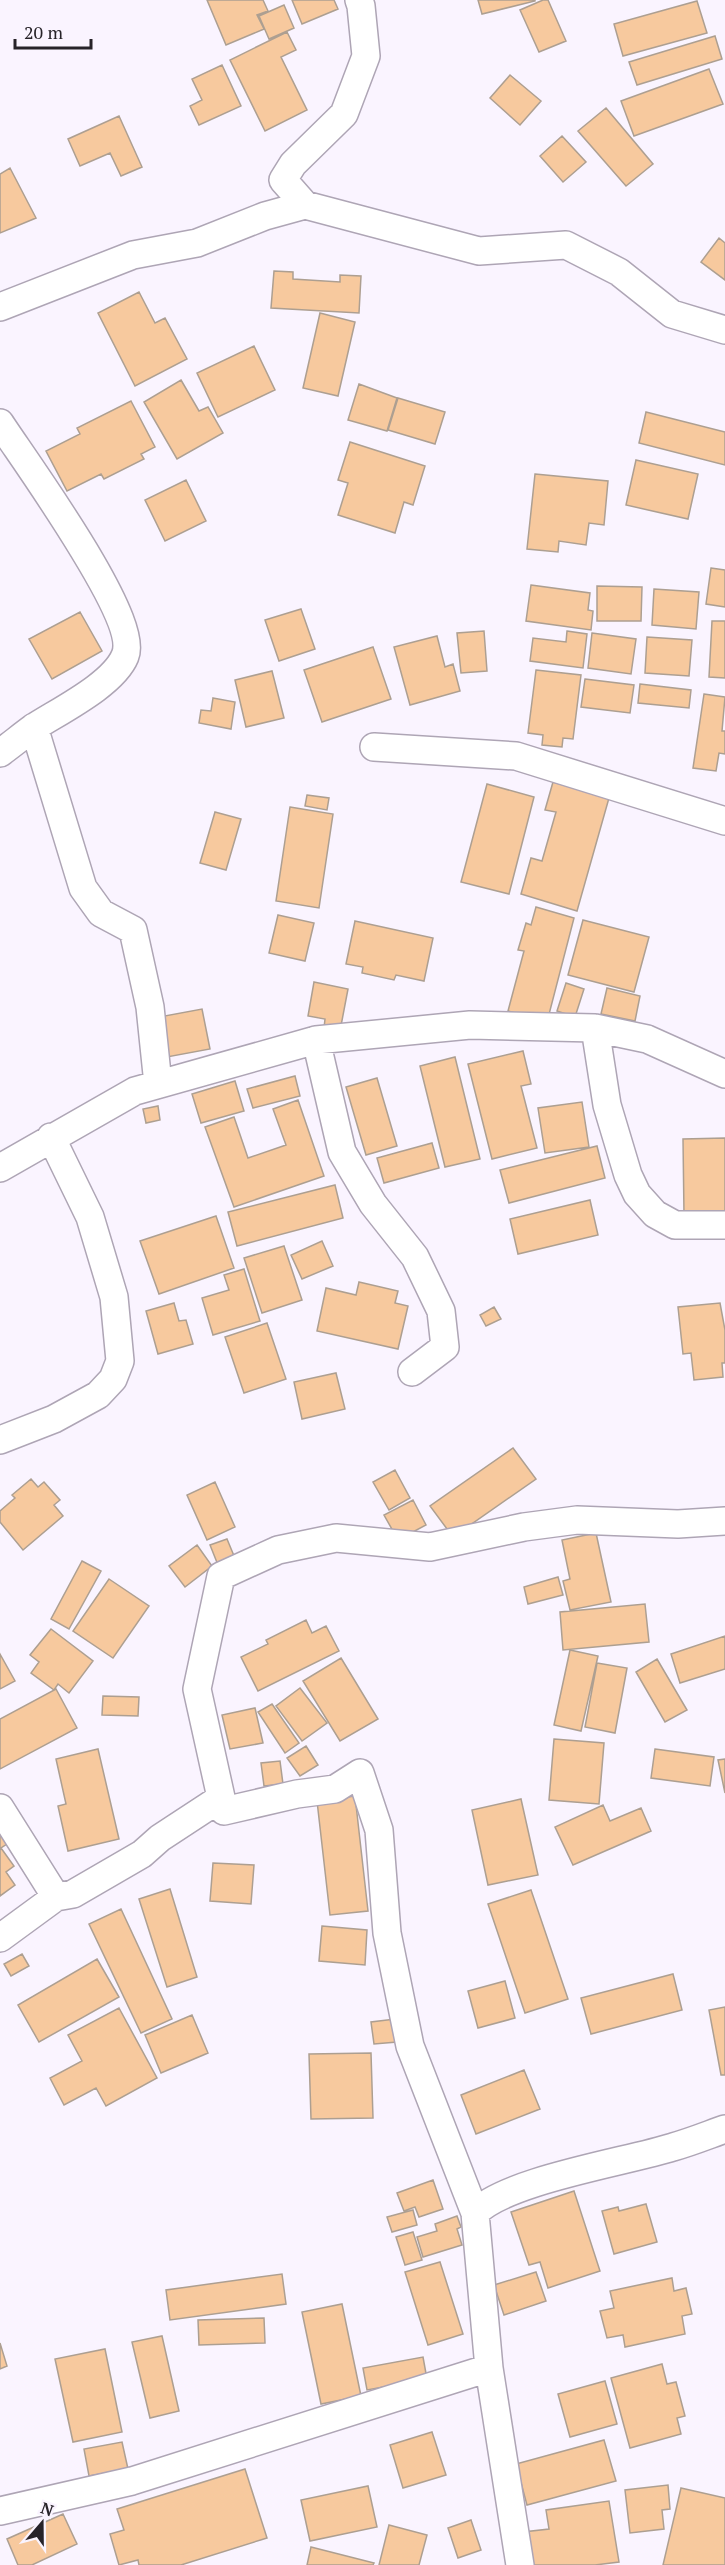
<svg xmlns="http://www.w3.org/2000/svg" width="725" height="2565" font-family="'PT Serif',serif">
<style>
.building{fill:#f7c99e;stroke:#ad9f91;stroke-width:1.5}
.lines{fill:none;stroke-linecap:round;stroke-linejoin:round}
.minor-casing{stroke:#aea5b5;stroke-width:30}
.minor{stroke:#fff;stroke-width:27}
</style>
<rect width="100%" height="100%" fill="#faf4ff"/>
<!-- building -->
<path class="building" d="M207,0H263L268,11L257,15L264,29L226,45Z
M292,0H334L338,9L302,24Z
M478,0H535V1L482,14Z
M543,0H548L566,41L539,52L520,10Z
M697,1L707,33L623,56L614,24Z
M284,5L294,28L269,39L259,16Z
M287,32L296,50L281,57L307,110L265,131L230,60Z
M715,36L722,59L637,85L629,62Z
M222,65L241,106L199,125L190,106L202,100L192,79Z
M709,69L723,104L634,136L621,101Z
M510,75L541,101L520,125L490,98Z
M606,108L653,164L626,186L578,131Z
M119,116L142,167L121,176L110,153L80,166L68,139Z
M562,136L586,162L563,182L540,156Z
M10,168L36,218L0,233V174Z
M719,238L725,243V280L701,262Z
M274,271L293,272V279L340,282V275L361,276L359,313L271,308Z
M139,292L155,323L165,318L187,359L135,386L98,313Z
M320,313L355,322L338,396L303,388Z
M254,346L275,390L218,417L197,373Z
M181,380L199,411L208,407L223,433L177,459L144,402Z
M359,384L397,398L387,431L348,420Z
M398,398L445,412L435,444L388,430Z
M131,401L155,447L141,454L144,459L104,479L101,474L67,491L46,451L80,434L77,428Z
M646,412L725,432V465L639,443Z
M350,442L425,466L413,505L404,502L395,533L338,515L348,483L338,480Z
M636,460L698,474L688,519L626,505Z
M535,474L608,481L604,525L589,523L586,545L559,541L558,552L527,549Z
M186,480L206,521L165,541L145,500Z
M711,568L725,570V607L706,604Z
M531,585L590,593L588,610L593,611L591,630L526,621Z
M597,586L642,587L641,621H597Z
M654,589L699,592L696,629L652,625Z
M301,609L315,649L279,661L265,620Z
M80,612L102,651L52,679L29,639Z
M712,621H725V678L709,677Z
M484,631L487,671L461,673L457,633Z
M567,631L587,634L583,668L530,661L533,638L566,642Z
M592,633L636,639L631,674L588,668Z
M437,636L445,667L453,664L460,691L410,705L394,647Z
M647,637L692,640L689,676L645,673Z
M373,647L391,699L322,722L304,670Z
M536,670L581,675L573,739L563,738L562,747L542,745L543,735L528,733Z
M272,671L284,718L246,727L235,680Z
M585,679L634,685L630,713L581,707Z
M640,684L691,690L689,708L638,703Z
M704,694L725,697L722,731H725V754L719,753L716,771L693,768Z
M213,698L235,702L231,729L199,723L201,710L211,711Z
M553,782L609,798L577,911L521,894L531,858L542,861L556,812L545,810Z
M487,784L534,797L509,894L461,882Z
M307,795L329,798L327,810L305,806Z
M290,807L333,814L319,908L276,901Z
M215,812L241,819L226,870L200,863Z
M536,907L574,918L547,1022L508,1011L524,951L518,950L526,923L531,925Z
M278,915L314,923L305,961L269,953Z
M583,920L649,937L634,992L568,975Z
M355,921L433,938L424,981L396,975L394,980L362,973L363,967L346,964Z
M314,982L348,989L340,1031L324,1028L325,1019L308,1016Z
M566,983L584,989L575,1017L557,1011Z
M607,988L640,996L635,1021L601,1014Z
M202,1009L210,1049L167,1057L159,1017Z
M523,1051L531,1084L521,1086L537,1148L492,1159L468,1064Z
M455,1057L480,1159L445,1167L420,1066Z
M295,1076L300,1096L253,1108L247,1089Z
M377,1078L397,1146L366,1155L346,1087Z
M235,1081L244,1111L201,1123L192,1094Z
M298,1100L324,1176L234,1207L205,1127L234,1117L248,1158L286,1145L273,1109Z
M582,1102L589,1147L545,1153L538,1108Z
M158,1106L160,1120L146,1123L143,1109Z
M725,1138V1214L684,1215L683,1139Z
M432,1143L439,1168L384,1183L377,1158Z
M597,1146L605,1178L509,1203L500,1170Z
M335,1185L343,1218L237,1246L228,1212Z
M590,1200L598,1235L518,1254L510,1219Z
M216,1216L234,1268L159,1294L140,1241Z
M322,1241L333,1266L302,1279L291,1255Z
M284,1246L302,1300L262,1313L244,1258Z
M244,1269L260,1321L213,1335L202,1298L229,1290L224,1275Z
M359,1282L398,1291L395,1303L408,1306L398,1349L317,1331L326,1288L356,1295Z
M174,1303L179,1321L186,1320L193,1344L158,1354L146,1311Z
M720,1303L725,1330V1363H722L723,1377L694,1380L691,1353L683,1354L678,1307Z
M494,1307L501,1319L486,1326L480,1315Z
M267,1323L286,1379L244,1393L225,1337Z
M336,1373L345,1409L302,1419L294,1382Z
M513,1448L536,1479L453,1537L430,1506Z
M395,1470L410,1498L389,1510L373,1482Z
M31,1479L38,1487L44,1482L60,1500L54,1505L63,1516L23,1550L0,1522V1511L15,1498L12,1495Z
M215,1482L235,1527L207,1540L187,1495Z
M413,1500L426,1525L398,1540L384,1515Z
M596,1533L611,1602L570,1610L563,1581L570,1579L562,1540Z
M227,1539L237,1563L220,1570L210,1545Z
M197,1545L212,1566L185,1587L169,1566Z
M82,1561L101,1571L69,1629L51,1619Z
M558,1577L563,1595L528,1604L524,1587Z
M109,1579L149,1606L113,1658L73,1631Z
M645,1604L649,1642L563,1650L560,1612Z
M306,1620L312,1633L326,1626L339,1651L258,1691L241,1657L268,1644L266,1640Z
M51,1629L93,1661L69,1693L58,1684L54,1690L31,1673L39,1662L30,1655Z
M725,1636V1669L680,1683L671,1654Z
M570,1650L598,1656L581,1731L554,1725Z
M0,1654L15,1681L0,1689Z
M341,1658L378,1719L340,1741L303,1681Z
M657,1659L687,1710L665,1722L636,1672Z
M597,1663L627,1668L615,1733L585,1727Z
M300,1688L327,1723L302,1741L276,1706Z
M56,1689L77,1728L0,1769V1719Z
M103,1696L139,1697L138,1716L102,1715Z
M272,1704L299,1743L285,1753L258,1712Z
M255,1708L263,1743L230,1749L222,1715Z
M554,1739L604,1743L599,1804L549,1800Z
M306,1746L318,1765L300,1776L287,1758Z
M98,1749L119,1839L68,1851L58,1806L66,1804L56,1759Z
M655,1749L714,1757L710,1786L651,1778Z
M725,1759V1793L718,1760Z
M280,1761L283,1784L264,1786L261,1763Z
M355,1796L368,1911L330,1915L317,1801Z
M521,1799L538,1875L488,1885L472,1810Z
M603,1805L610,1821L641,1808L651,1831L573,1865L555,1827Z
M0,1829L10,1842L1,1848L14,1866L6,1872L15,1885L0,1896Z
M213,1863L254,1865L251,1904L210,1901Z
M170,1889L197,1977L167,1987L139,1899Z
M531,1890L568,1999L525,2013L488,1904Z
M121,1909L172,2019L141,2033L89,1924Z
M322,1926L367,1930L365,1965L319,1961Z
M22,1954L29,1966L11,1976L4,1964Z
M97,1959L119,1997L39,2042L18,2005Z
M673,1974L682,2010L591,2034L581,1998Z
M505,1981L515,2018L478,2028L468,1991Z
M725,2007V2075H721L709,2010Z
M119,2008L157,2078L106,2106L96,2088L64,2105L50,2078L82,2061L68,2035Z
M192,2015L208,2053L161,2073L145,2035Z
M395,2019L397,2042L374,2044L371,2022Z
M371,2053L373,2118L311,2119L309,2054Z
M524,2070L540,2109L476,2134L461,2095Z
M433,2180L443,2209L419,2217L415,2207L404,2211L397,2193Z
M574,2191L600,2271L548,2288L540,2262L529,2265L511,2212Z
M646,2204L657,2242L614,2254L602,2211L618,2207L619,2211Z
M413,2210L417,2225L392,2232L387,2217Z
M457,2216L461,2227L457,2229L462,2245L423,2257L417,2237L437,2231L435,2224Z
M413,2232L422,2260L405,2265L396,2237Z
M440,2262L463,2334L428,2345L405,2272Z
M536,2272L546,2301L504,2315L494,2285Z
M282,2274L286,2304L170,2320L166,2290Z
M672,2278L674,2291L686,2288L692,2314L682,2316L685,2334L625,2347L623,2335L607,2338L600,2311L614,2308L610,2291Z
M342,2304L361,2396L321,2404L302,2312Z
M264,2318L265,2343L199,2345L198,2320Z
M162,2336L179,2411L150,2418L132,2342Z
M0,2343L7,2366L0,2369Z
M105,2349L122,2432L73,2442L55,2359Z
M423,2357L427,2379L367,2390L363,2368Z
M662,2364L667,2384L676,2382L685,2416L677,2418L681,2434L630,2448L611,2378Z
M605,2381L617,2424L570,2437L558,2394Z
M432,2432L446,2475L403,2488L390,2445Z
M604,2440L616,2481L527,2505L516,2464Z
M122,2442L128,2469L89,2476L84,2449Z
M245,2469L267,2538L181,2565H139L138,2560L119,2565L110,2534L124,2530L117,2509Z
M668,2485L670,2509L662,2510L664,2529L630,2533L625,2490Z
M368,2486L377,2527L310,2541L301,2500Z
M681,2488L725,2498V2565H663Z
M609,2501L619,2562L595,2565H528L523,2532L549,2529L546,2510Z
M63,2514L77,2544L32,2565H18L7,2539Z
M471,2520L481,2550L458,2558L448,2528Z
M389,2525L427,2535L419,2565H379Z
M311,2547L374,2563L373,2565H307Z"/>
<g class="lines">
<!-- minor casing -->
<g class="minor-casing">
<path id="minor" d="M305,205L283,180L293,164L344,114L366,56L361,6L359,0
M0,307L133,255L197,243L265,216L305,205L479,251L566,245L619,272L672,314L725,330
M0,423C24,460 141,619 125,656C113,685 59,711 33,728C22,736 11,745 0,753
M34,727L83,888L101,913L133,930L150,1007L158,1084
M374,747L516,756L725,821
M595,1028L647,1039L725,1074
M316,1040L342,1152L373,1204L415,1257L441,1311L445,1347L412,1372
M0,1168L135,1091L316,1040L470,1025L595,1028L607,1105L628,1175L637,1194L655,1214L675,1225H725
M0,1440L54,1419L98,1395L113,1379L120,1361L114,1297L90,1217L51,1137
M0,1808L56,1897
M0,1938L56,1897L73,1894L142,1854L160,1838L221,1798
M475,2213L410,2046L387,1933L379,1830L360,1773L335,1789L297,1794L224,1811L197,1689L221,1576L278,1550L336,1538L430,1547L524,1527L577,1520L678,1524L725,1521
M0,2511L132,2481L489,2368
M520,2565L489,2368L475,2213C507,2180 626,2162 673,2147C691,2142 708,2135 725,2129"/>
</g>
<!-- minor -->
<use href="#minor" class="minor"/>
</g>
<!-- north arrow -->
<g transform="translate(42 2523) rotate(20)" stroke="#faf4ff" stroke-width="4.5" paint-order="stroke">
<path d="M0-4.5L10 22L0 15L-10 22Z" fill="#272329"/>
<text y="-9" font-size="16" font-weight="bold" text-anchor="middle" fill="#272329">N</text>
</g>
<!-- scale -->
<path d="M15 39v9h76v-9" fill="none" stroke="#272329" stroke-width="3"/>
<text x="24" y="39" font-size="18" fill="#272329" stroke="#faf4ff" stroke-width="4.5" paint-order="stroke">20 m</text>
</svg>
